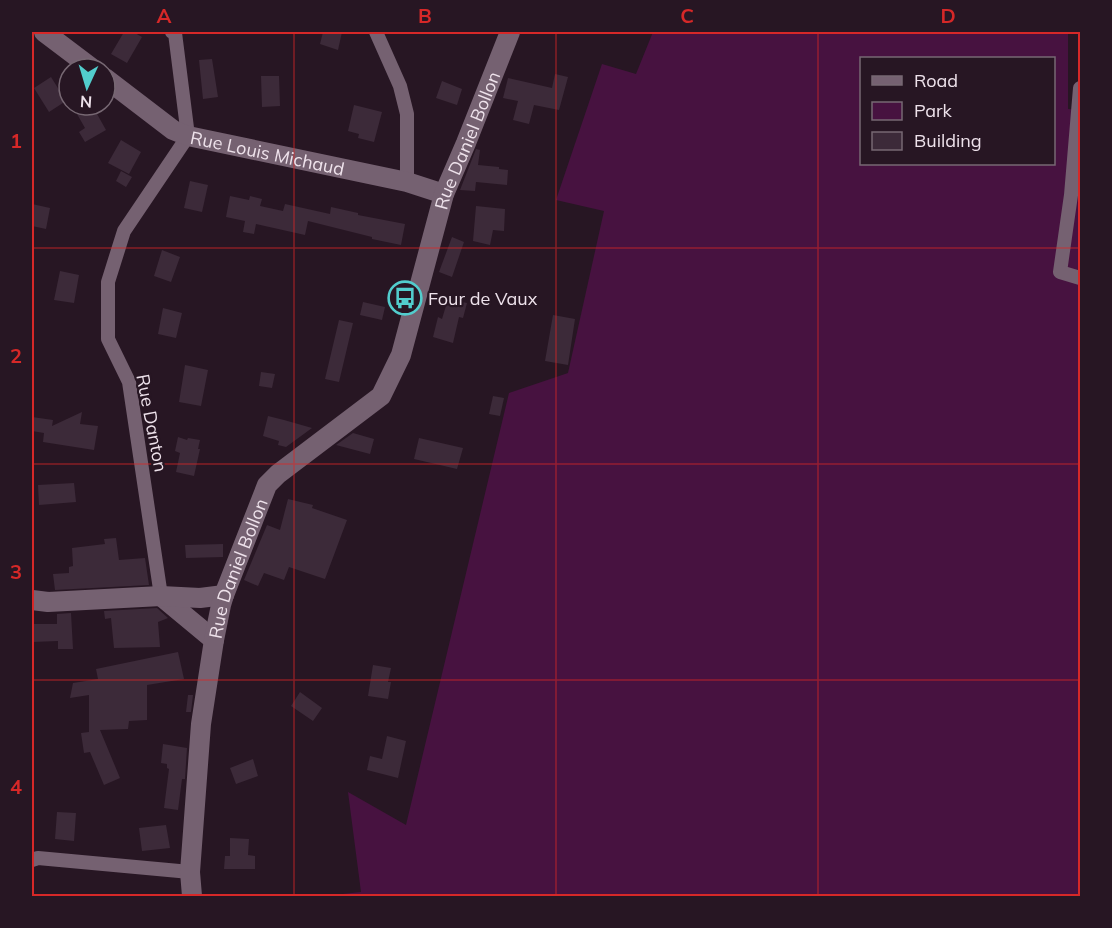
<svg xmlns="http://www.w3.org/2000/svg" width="1112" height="928" font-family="Mulish,sans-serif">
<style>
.green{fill:#471240;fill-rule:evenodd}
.building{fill:#3c2a39}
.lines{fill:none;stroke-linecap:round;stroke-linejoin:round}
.street{stroke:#756171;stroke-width:14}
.secondary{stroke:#756171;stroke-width:20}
.grid{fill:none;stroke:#d62828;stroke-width:1.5;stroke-opacity:0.55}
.labels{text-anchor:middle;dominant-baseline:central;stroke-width:4.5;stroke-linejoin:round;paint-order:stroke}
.street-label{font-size:18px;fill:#eee2eb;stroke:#271623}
.poi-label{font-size:18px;fill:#eee2eb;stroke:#271623;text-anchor:start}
.neatline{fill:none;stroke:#d62828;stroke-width:2}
.grid-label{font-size:20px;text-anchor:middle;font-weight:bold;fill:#d62828}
</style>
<rect width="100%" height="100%" fill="#271623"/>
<!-- green -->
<path class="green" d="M653,32H1068V109L1080,110V896H324L361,892L348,792L406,825L509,393L568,373L604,211L556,200L602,64L636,74ZM862,58H1054V164H862Z"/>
<!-- building -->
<path class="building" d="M124,32H133L142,37L127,63L111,54Z
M323,32H342L338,50L320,44Z
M212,59L218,97L203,99L199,60Z
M555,74L568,77L559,110L534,105L529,124L513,120L518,101L503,98L508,78L552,88Z
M261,76H279L280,106L262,107Z
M51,77L66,101L49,112L34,88Z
M442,81L462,89L457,105L436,98Z
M92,105L106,130L85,142L79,132L85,128L77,114Z
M354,105L382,112L374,142L358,138L359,134L348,131Z
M121,140L141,152L129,174L108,163Z
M476,149L480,150L478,165L499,167V169L508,170L507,185L476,182L475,191L460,190Z
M121,171L132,177L126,187L116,181Z
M190,181L208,185L202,212L184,208Z
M230,196L249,200L250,196L262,199L260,206L283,211L285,204L330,214L331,207L358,213V215L405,224L401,245L372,239V237L308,221L305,235L256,224L254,234L243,232L245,221L226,217Z
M32,204L50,208L46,229L32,226Z
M476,206L505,209L504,231L493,230L490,245L473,241Z
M452,237L464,242L452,277L439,272Z
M162,250L180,257L171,282L154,276Z
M60,271L79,275L74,303L54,300Z
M448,299L467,303L463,318L459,317L453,343L433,337L438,317L442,319Z
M363,302L385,307L382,320L360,315Z
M163,308L182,313L176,338L158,334Z
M553,315L575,319L568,365L545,361Z
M339,320L353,323L339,382L325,379Z
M185,365L208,370L201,406L179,402Z
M261,372L275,374L272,388L259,386Z
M493,396L504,398L500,416L489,414Z
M82,412L80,424L98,426L94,450L43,442L44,433L32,431V417L53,420L52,426Z
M268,416L284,420L312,428L286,447L278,445L279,441L263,436Z
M353,433L374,439L370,454L336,445Z
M178,437L187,440L188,438L200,440L198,449H200L194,476L176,472L180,453L175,451Z
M419,438L463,448L457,469L414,459Z
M74,483L76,502L39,505L38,485Z
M288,499L313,505L312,508L347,520L325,579L289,567L284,580L264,573L258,586L244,580L267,525L280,530Z
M116,538L119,560L145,558L149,585L55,590L53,574L69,573V567L73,566L72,548L105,544L104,539Z
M223,544V557L186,558L185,545Z
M157,608L168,618L158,622L160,647L114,648L111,618L105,619L104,611Z
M71,613L73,649H58V641L32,642V624H57V614Z
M178,652L184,679L147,685V720L129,721L128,729L100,730L120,778L104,785L90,752L84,753L81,733L89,732V695L70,698L73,683L98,679L96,669Z
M373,665L391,668L388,682H391L388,699L368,696Z
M300,692L322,708L313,721L291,706Z
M188,695H193L191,712H186Z
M387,736L406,741L398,778L367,770L370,756L382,759Z
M163,744L187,748L185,779H182L178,810L164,808L169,769L167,768V764L161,763Z
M253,759L258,776L236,784L230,768Z
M57,812L76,813L74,841L55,839Z
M166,825L170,848L142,851L139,828Z
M230,838L249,839L248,855L255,856V869H224L225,856H230Z"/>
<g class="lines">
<!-- street -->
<path class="street" d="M376,32L400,86L407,114V182
M1080,88L1071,195L1060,272L1080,278
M161,596L129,382L108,339V282L124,231L188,136L175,33L172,32
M32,860L38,858L190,872"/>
<!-- secondary -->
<g class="secondary">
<path d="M44,32L93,69"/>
<path id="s1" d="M105,78L173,130L188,136L407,182L444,194"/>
<path d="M161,596L214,640"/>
<path d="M32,600L48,602L161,596L200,598L224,595"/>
<path id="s2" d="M192,896L190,872L201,724L214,640L221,605L224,595L267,485L278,474L381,396L401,355L444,194L466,143L510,32"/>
</g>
</g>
<!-- grid -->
<path class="grid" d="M294,32V896M556,32V896M818,32V896M32,248H1080M32,464H1080M32,680H1080"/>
<!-- icons -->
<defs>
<g id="bus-ring" transform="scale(1.725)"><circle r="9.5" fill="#271623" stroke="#52cdcd" stroke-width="1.5"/><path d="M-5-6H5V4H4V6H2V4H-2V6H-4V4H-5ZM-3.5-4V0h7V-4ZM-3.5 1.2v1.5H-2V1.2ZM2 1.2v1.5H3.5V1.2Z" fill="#52cdcd"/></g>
</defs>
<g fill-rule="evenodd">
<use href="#bus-ring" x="405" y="298"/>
</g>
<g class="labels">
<!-- street labels -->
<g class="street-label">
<text stroke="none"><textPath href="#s2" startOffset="837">Rue Daniel Bollon</textPath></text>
<text stroke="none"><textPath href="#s1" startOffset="183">Rue Louis Michaud</textPath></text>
<text transform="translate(152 423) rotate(79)">Rue Danton</text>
<text stroke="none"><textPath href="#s2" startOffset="333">Rue Daniel Bollon</textPath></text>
</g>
<!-- poi labels -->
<g class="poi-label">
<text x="428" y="298">Four de Vaux</text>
</g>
</g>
<!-- border -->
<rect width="1112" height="928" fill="none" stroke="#271623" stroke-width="66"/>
<!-- legend -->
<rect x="860" y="57" width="195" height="108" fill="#271623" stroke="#776873" stroke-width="1.5"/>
<rect x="872" y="76" width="30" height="9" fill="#756171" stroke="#776873" stroke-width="1.5"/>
<text x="914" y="87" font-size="18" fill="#eee2eb">Road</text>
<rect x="872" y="102" width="30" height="18" fill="#471240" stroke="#776873" stroke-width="1.5"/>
<text x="914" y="117" font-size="18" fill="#eee2eb">Park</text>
<rect x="872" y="132" width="30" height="18" fill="#3c2a39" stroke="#776873" stroke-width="1.5"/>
<text x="914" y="147" font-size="18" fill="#eee2eb">Building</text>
<!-- north arrow -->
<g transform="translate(87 87) rotate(184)"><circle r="28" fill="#271623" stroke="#776873" stroke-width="1.5"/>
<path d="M0-4.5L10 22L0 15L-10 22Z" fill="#52cdcd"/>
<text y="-9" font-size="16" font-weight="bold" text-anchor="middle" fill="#eee2eb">N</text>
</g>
<rect x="33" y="33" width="1046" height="862" class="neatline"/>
<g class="grid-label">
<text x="164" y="23">A</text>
<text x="425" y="23">B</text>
<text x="687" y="23">C</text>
<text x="948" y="23">D</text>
<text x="16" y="148">1</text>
<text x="16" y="363">2</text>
<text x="16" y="579">3</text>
<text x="16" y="794">4</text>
</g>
</svg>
